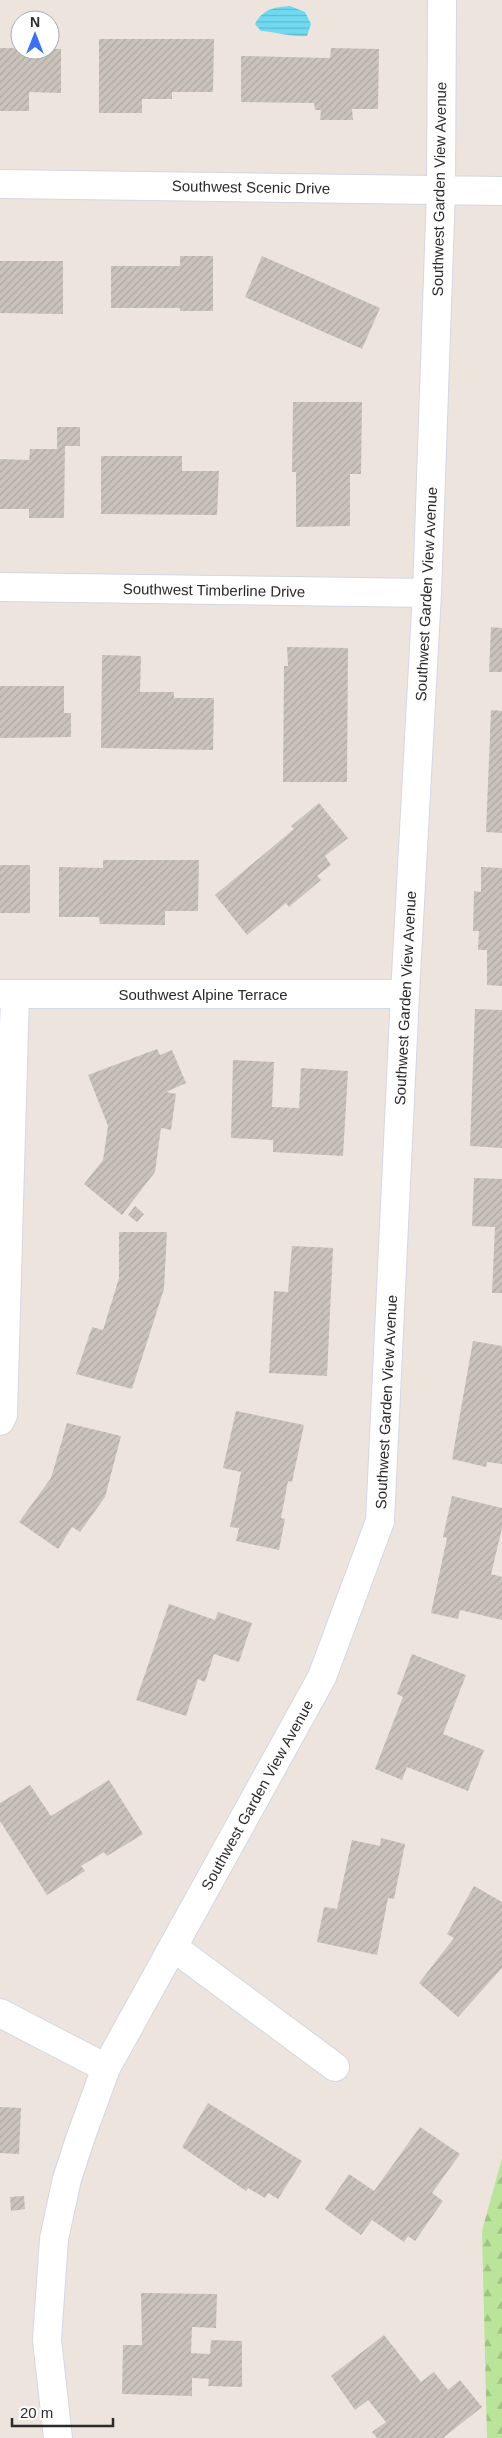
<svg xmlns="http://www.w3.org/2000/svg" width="502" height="2438" font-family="Helvetica,sans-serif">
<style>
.forest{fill:url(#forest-firs)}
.water{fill:url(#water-rules)}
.building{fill:url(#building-hatch)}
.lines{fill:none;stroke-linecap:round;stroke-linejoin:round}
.street-casing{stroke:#d2d7e4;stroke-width:30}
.street{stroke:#fff;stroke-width:28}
.labels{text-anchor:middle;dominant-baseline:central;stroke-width:4;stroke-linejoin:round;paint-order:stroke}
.street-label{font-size:15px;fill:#2b2b2b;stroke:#fff}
</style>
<defs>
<pattern id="forest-firs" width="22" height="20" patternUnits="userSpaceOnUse" patternTransform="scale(1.25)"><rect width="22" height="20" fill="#b9e499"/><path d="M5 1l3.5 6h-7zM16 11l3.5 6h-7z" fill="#9fc484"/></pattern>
<pattern id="water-rules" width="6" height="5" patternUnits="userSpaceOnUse" patternTransform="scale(1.25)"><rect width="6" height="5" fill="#6fd9f0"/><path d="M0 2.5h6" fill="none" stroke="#60bace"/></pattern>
<pattern id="building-hatch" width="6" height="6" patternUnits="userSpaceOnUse" patternTransform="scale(1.25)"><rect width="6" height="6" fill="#c9c3bc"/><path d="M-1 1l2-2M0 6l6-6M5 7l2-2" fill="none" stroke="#ada8a2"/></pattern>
</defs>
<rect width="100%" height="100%" fill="#ede5dd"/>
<!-- forest -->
<path class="forest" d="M502,2158V2438H487L482,2231Z"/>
<!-- water -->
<path class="water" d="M290,6L305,12L311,24L307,36C290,37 277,32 261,31L255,24C263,9 274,7 290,6Z"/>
<!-- building -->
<path class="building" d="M99,39H214L213,92H172V99H142V113H99Z
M0,48L61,49V93L29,92V111H0Z
M331,48L379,49L378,109H352L353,120H320L321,110H315L314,103L241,102V56L330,58Z
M180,256H213V311H180V308H111V266H180Z
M262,256L380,308L362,349L245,297Z
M0,261H63V314L0,313Z
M293,402H362L361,474H350V526L296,527V472H292Z
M57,427H80V446H65L64,518H29V509H0V459L29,460L30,449H57Z
M101,456H182V471H219L217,515L101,514Z
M491,627L502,628V672H489Z
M287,647L348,648L347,782H283L284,666H288Z
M102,655L141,656L140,692H174V698H214L213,750L101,748Z
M0,686H64V713H71V737L0,738Z
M491,710L502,711V833L486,832Z
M319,803L348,838L325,856L331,865L317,876L321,880L289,907L286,903L247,935L215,895L294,829L291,826Z
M103,860H199L198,911H165V925L100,924L99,917H59V867L103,868Z
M0,865H30V913H0Z
M481,867L502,868V986L487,985V950H478L479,931H473L474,891L481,892Z
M475,1009L502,1010V1148L470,1146Z
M157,1049L160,1055L172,1050L186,1083L166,1092L176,1094L171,1130L161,1128L155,1172L122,1215L84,1184L103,1160L108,1126L88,1075Z
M233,1060L274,1062L272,1107L299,1108L301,1068L348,1071L343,1156L273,1152V1140L231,1138Z
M474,1178L502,1179V1293H492L495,1227L472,1226Z
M135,1206L144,1214L137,1222L128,1215Z
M119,1232H167L164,1289L132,1389L76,1374L92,1327L103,1330L119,1278Z
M292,1246L333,1248L327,1376L269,1373L274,1291L288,1292Z
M473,1341L502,1346V1464L487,1462L486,1467L452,1459Z
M236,1411L304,1425L292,1482L288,1481L281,1518L285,1519L279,1550L236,1541L239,1528L230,1527L241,1472L223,1468Z
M67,1423L121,1436L105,1497L80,1532L72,1527L58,1549L19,1522L51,1478Z
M452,1496L502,1508V1528L491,1574L502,1577V1620L460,1610L458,1619L431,1613L447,1538L443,1537Z
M169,1604L215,1620L218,1612L252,1623L239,1662L214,1654L205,1682L198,1679L186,1716L136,1700Z
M412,1654L466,1675L443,1734L484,1750L468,1791L407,1767L402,1780L375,1769L403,1697L397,1694Z
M109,1780L143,1834L107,1856L104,1852L81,1866L85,1871L47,1895L0,1821V1803L30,1785L51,1816Z
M381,1838L405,1844L394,1899L388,1898L377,1955L317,1942L324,1907L337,1909L352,1840L380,1846Z
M474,1886L502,1902V1968L458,2017L419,1983L454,1938L447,1934Z
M208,2103L302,2161L278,2199L268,2193L265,2198L248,2188L246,2191L182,2147Z
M0,2107L21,2108L19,2154L0,2153Z
M420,2127L460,2154L432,2193L443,2201L415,2241L408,2236L404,2242L372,2220L361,2235L325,2209L349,2174L374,2191Z
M24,2196L25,2209L11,2211L10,2197Z
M141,2293L217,2294L216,2328L192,2327L191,2353L210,2354L211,2340L242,2341V2387L208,2386L209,2379L192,2378V2396L122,2394L123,2345H142Z
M384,2335L421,2382L434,2372L448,2390L460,2380L482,2407L443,2438H377L372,2432L386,2422L368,2400L355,2410L331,2376Z"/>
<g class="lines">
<!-- street casing -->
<g class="street-casing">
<path id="street" d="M0,184L502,191
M0,587L427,593
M0,994H405
M0,1421L3,1415L15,994
M173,1947L335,2067
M0,2013L106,2068
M58,2438L47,2340L54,2239L67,2179L80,2139L106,2068L322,1677L380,1521L405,994L427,593L441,190L442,0"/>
</g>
<!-- street -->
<use href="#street" class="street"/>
</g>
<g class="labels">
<!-- street labels -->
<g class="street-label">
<text transform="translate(251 187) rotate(1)">Southwest Scenic Drive</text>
<text transform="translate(439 189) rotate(-89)">Southwest Garden View Avenue</text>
<text transform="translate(214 590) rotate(1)">Southwest Timberline Drive</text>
<text transform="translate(426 594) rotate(-87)">Southwest Garden View Avenue</text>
<text x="203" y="994">Southwest Alpine Terrace</text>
<text transform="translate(405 998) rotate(-87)">Southwest Garden View Avenue</text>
<text transform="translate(386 1402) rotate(-87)">Southwest Garden View Avenue</text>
<text transform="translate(257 1795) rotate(-61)">Southwest Garden View Avenue</text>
</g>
</g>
<!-- north arrow -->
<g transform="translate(35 35)"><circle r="24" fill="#ffffff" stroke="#aaaaaa"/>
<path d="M0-4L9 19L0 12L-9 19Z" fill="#3c70fb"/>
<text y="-8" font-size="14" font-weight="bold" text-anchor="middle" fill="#2b2b2b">N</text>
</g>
<!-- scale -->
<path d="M12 2418v8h101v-8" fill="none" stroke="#2b2b2b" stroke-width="2.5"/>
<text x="20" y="2418" font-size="15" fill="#2b2b2b" stroke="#ffffff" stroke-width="4" paint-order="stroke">20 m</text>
</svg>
